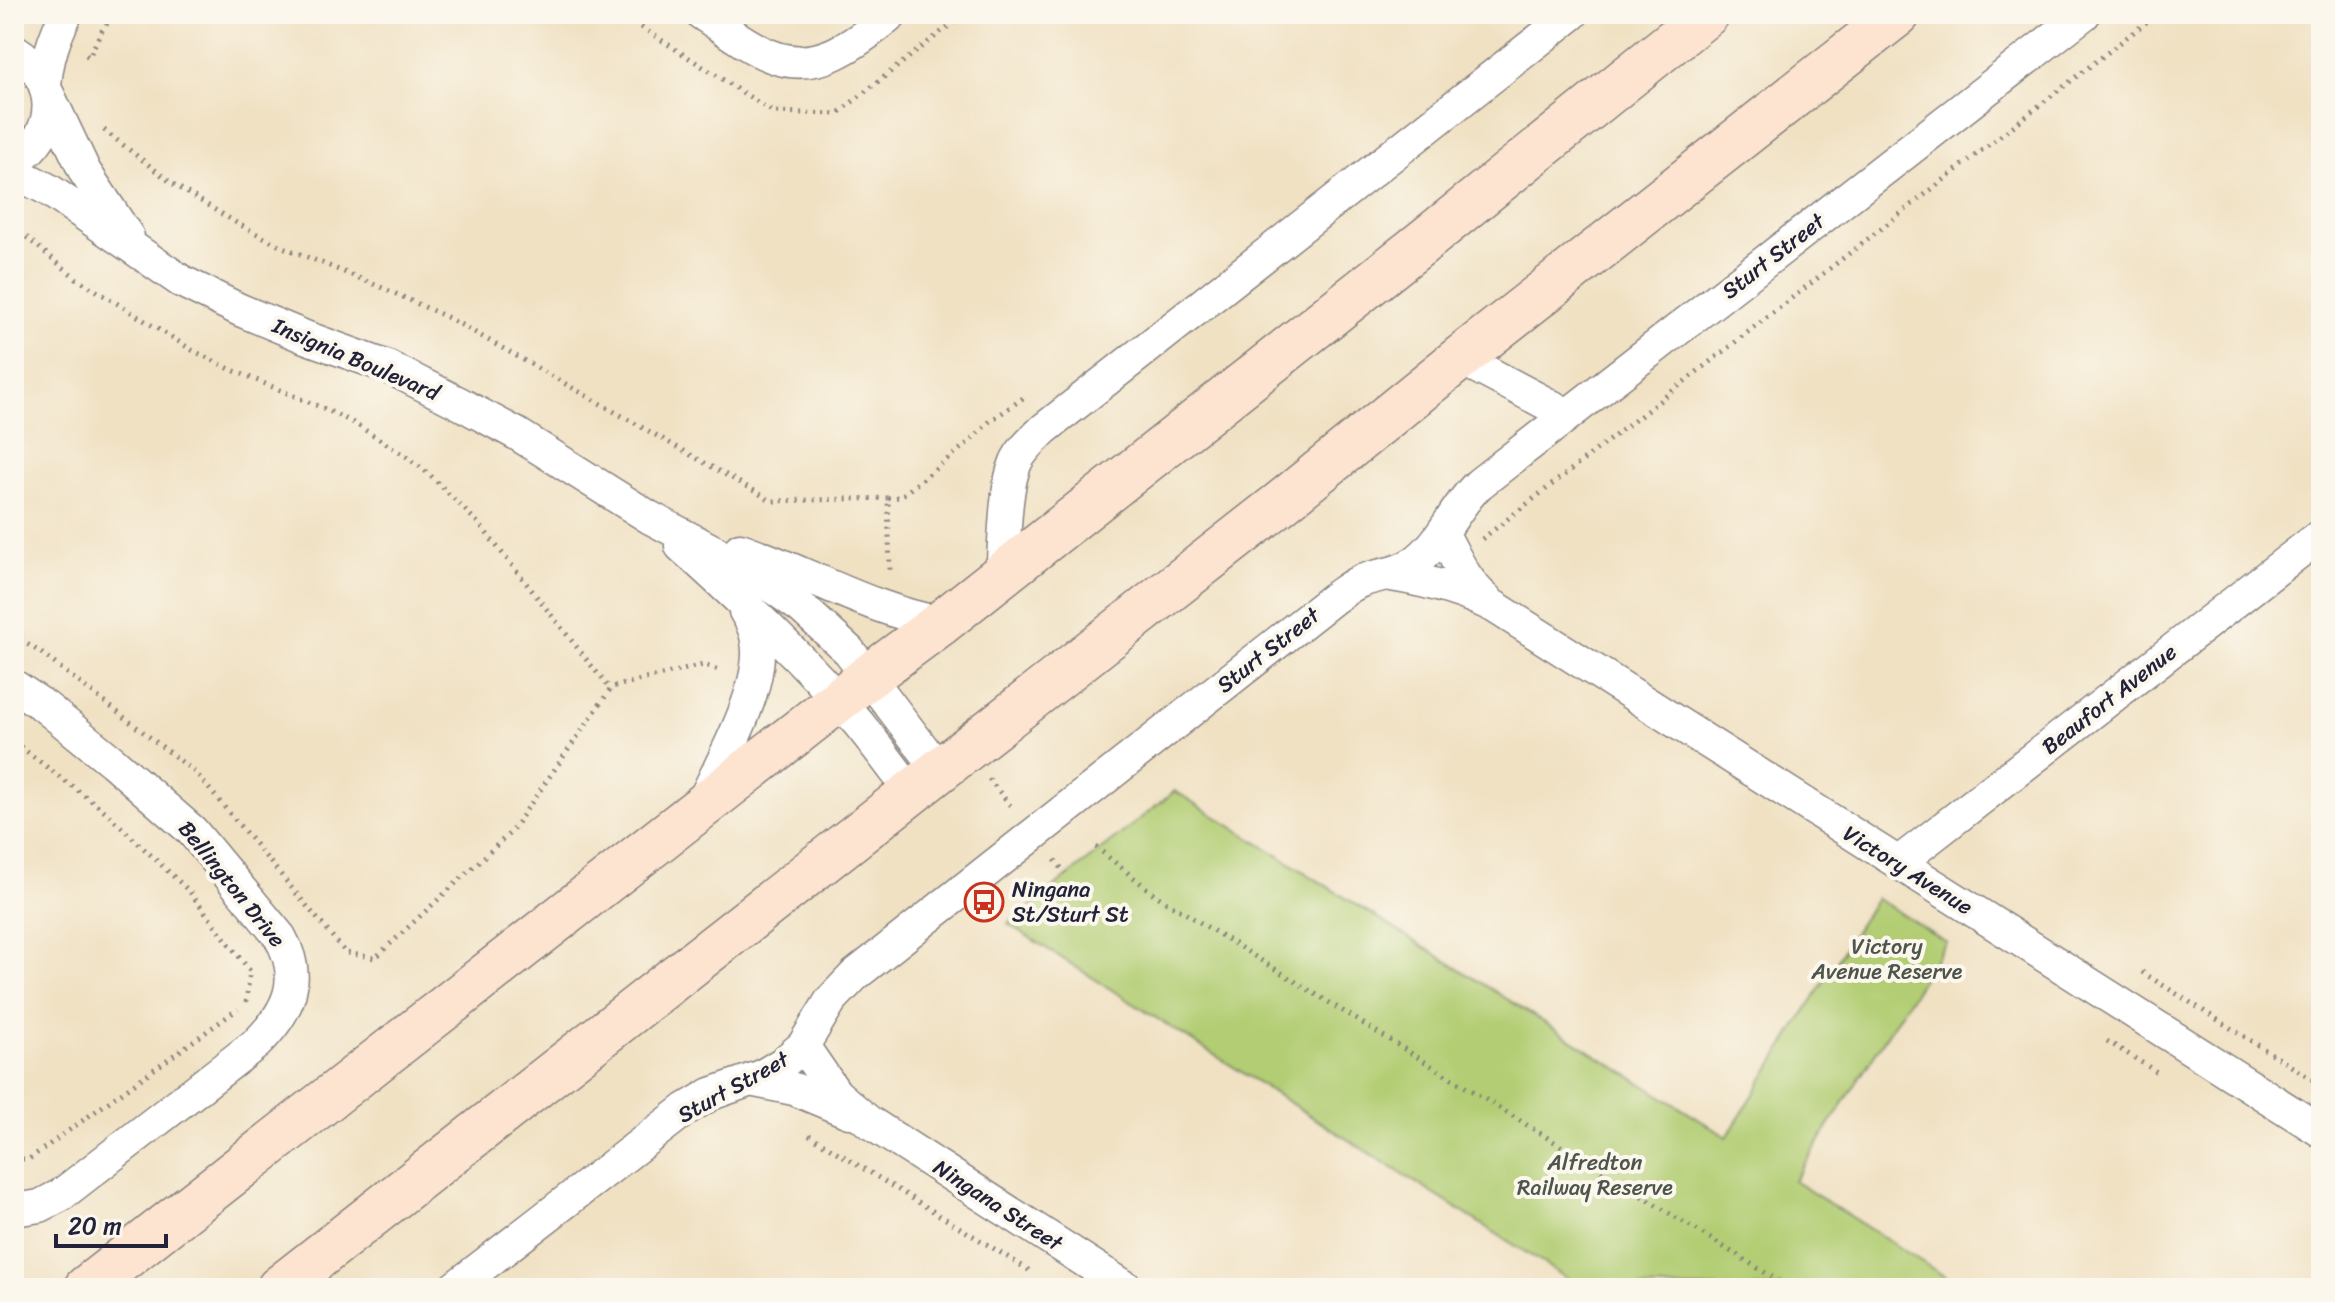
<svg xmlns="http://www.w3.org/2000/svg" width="2335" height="1302" font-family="Sriracha,sans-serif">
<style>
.green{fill:#b2cd73;stroke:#6a7857;stroke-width:2}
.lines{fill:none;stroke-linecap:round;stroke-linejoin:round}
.street-casing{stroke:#89827f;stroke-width:35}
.secondary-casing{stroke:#89827f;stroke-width:47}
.path{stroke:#89827f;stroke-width:5;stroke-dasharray:2 6;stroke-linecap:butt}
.street{stroke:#fff;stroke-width:32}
.secondary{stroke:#fde4d1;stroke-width:44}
.labels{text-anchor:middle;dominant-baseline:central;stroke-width:8;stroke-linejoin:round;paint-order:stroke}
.street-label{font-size:22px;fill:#22223b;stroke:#fbf7ec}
.poi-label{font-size:22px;fill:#22223b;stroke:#fbf7ec;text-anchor:start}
.park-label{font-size:22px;fill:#4d554c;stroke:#fbf7ec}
</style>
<rect width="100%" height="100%" fill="#fbf7ec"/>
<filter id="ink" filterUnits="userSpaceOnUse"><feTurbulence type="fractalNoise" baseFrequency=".0125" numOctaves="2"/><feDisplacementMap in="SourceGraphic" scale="16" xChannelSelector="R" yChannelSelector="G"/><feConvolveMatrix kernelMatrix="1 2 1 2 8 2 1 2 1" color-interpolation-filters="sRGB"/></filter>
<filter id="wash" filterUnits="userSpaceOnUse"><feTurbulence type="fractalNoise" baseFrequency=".006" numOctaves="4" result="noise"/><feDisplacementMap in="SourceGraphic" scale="32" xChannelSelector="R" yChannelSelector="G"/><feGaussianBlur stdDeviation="1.8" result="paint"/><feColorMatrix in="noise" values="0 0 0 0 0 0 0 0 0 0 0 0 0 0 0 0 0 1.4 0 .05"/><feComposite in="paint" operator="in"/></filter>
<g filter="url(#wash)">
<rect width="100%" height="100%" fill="#f0e1c3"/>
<!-- green -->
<path class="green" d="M1175,791L1727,1137L1876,898L1946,942L1794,1181L1963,1288H1582L1008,924Z"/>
</g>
<g filter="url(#ink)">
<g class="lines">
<!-- street casing -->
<g class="street-casing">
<path id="street" d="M702,14C724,28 747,47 771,56C819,75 857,42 892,14
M14,50C59,77 61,134 14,161
M45,86C47,59 54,38 66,14
M48,94L85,172L128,237
M14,172L49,190L181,281L240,310L305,337L388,367L459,403L517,434L649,517L747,569L802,608L849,651L939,770
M1460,358L1568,415
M1443,534C1456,558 1465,582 1487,600
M681,546C743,602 805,660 859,724C877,746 894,769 911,792
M740,549C807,572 870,610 941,623
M1002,574C1005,542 1004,490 1016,462C1022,449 1034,439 1044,429L1572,14
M1391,575C1428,581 1462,590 1495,607L2321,1131
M14,686L44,706L113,762L192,831L280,937C304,979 289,1011 257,1043L61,1195L40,1206L14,1210
M703,802C722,761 759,696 758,651C758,636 753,623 745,611
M1898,863L2321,535
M803,1046L836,1094L869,1122L1127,1288
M750,1080L794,1089L849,1112
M454,1288L686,1109L711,1094L762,1076L783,1063L803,1046L831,1000L855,975L1334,598C1343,592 1351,585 1361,581C1380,574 1398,574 1415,562C1443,542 1454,507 1479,484L2084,14"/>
</g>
<!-- secondary casing -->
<g class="secondary-casing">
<path id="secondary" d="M86,1288L868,677L941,623L1423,242L1707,14
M279,1288L1282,502L1460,358L1898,14"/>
</g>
<!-- path -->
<path class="path" d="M621,14L773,112L837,114L964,14
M786,14L817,16L820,14
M86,55L89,57L101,32L114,14
M104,130L173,184L235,222L278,245L383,288L451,319L772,501L888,498L890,574
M14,227L76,278L192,350L230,369L325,409L354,423L407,457L429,474L480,525L610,689
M888,498L900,497L969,442L989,422L1023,398
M1482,539L2157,14
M14,636L40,652L196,773L346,953L375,958L511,832L612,687L703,665L722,671
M14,742L101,808L189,891L250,971L246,1003
M989,779L1013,809
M1096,847L1154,894L1790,1288
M1055,860L1065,873
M2142,972L2321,1085
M2107,1041L2160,1074
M809,1135L1032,1272
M14,1159H29L238,1009"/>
<!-- street -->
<use href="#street" class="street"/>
<!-- secondary -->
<use href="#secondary" class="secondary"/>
</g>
</g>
<!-- icons -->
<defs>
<g id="bus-ring" transform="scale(2)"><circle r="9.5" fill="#fbf7ec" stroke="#c8321e" stroke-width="1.5"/><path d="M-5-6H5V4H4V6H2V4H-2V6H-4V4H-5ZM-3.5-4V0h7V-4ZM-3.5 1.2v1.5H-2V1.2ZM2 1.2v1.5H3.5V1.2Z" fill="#c8321e"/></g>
</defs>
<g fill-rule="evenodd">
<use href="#bus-ring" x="984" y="902"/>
</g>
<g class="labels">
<!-- street labels -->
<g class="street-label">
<text transform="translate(1773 256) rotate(-38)">Sturt Street</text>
<text transform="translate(356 359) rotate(23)">Insignia Boulevard</text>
<text transform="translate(1268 650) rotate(-38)">Sturt Street</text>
<text transform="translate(2109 699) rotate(-38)">Beaufort Avenue</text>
<text transform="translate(1908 870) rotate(32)">Victory Avenue</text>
<text transform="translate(232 884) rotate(51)">Bellington Drive</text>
<text transform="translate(733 1087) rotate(-29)">Sturt Street</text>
<text transform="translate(998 1205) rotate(33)">Ningana Street</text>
</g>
<!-- poi labels -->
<g class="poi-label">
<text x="1012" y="889">Ningana<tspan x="1012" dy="25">St/Sturt St</tspan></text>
</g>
<!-- park labels -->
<g class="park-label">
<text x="1887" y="946">Victory<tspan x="1887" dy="25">Avenue Reserve</tspan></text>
<text x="1595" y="1162">Alfredton<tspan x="1595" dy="25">Railway Reserve</tspan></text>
</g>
</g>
<!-- margin -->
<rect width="2335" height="1302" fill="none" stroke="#fbf7ec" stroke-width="48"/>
<!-- scale -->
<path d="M56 1234v12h110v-12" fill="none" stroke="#22223b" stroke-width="4"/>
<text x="68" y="1234" font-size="24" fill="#22223b" stroke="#fbf7ec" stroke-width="6" paint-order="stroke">20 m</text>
</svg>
